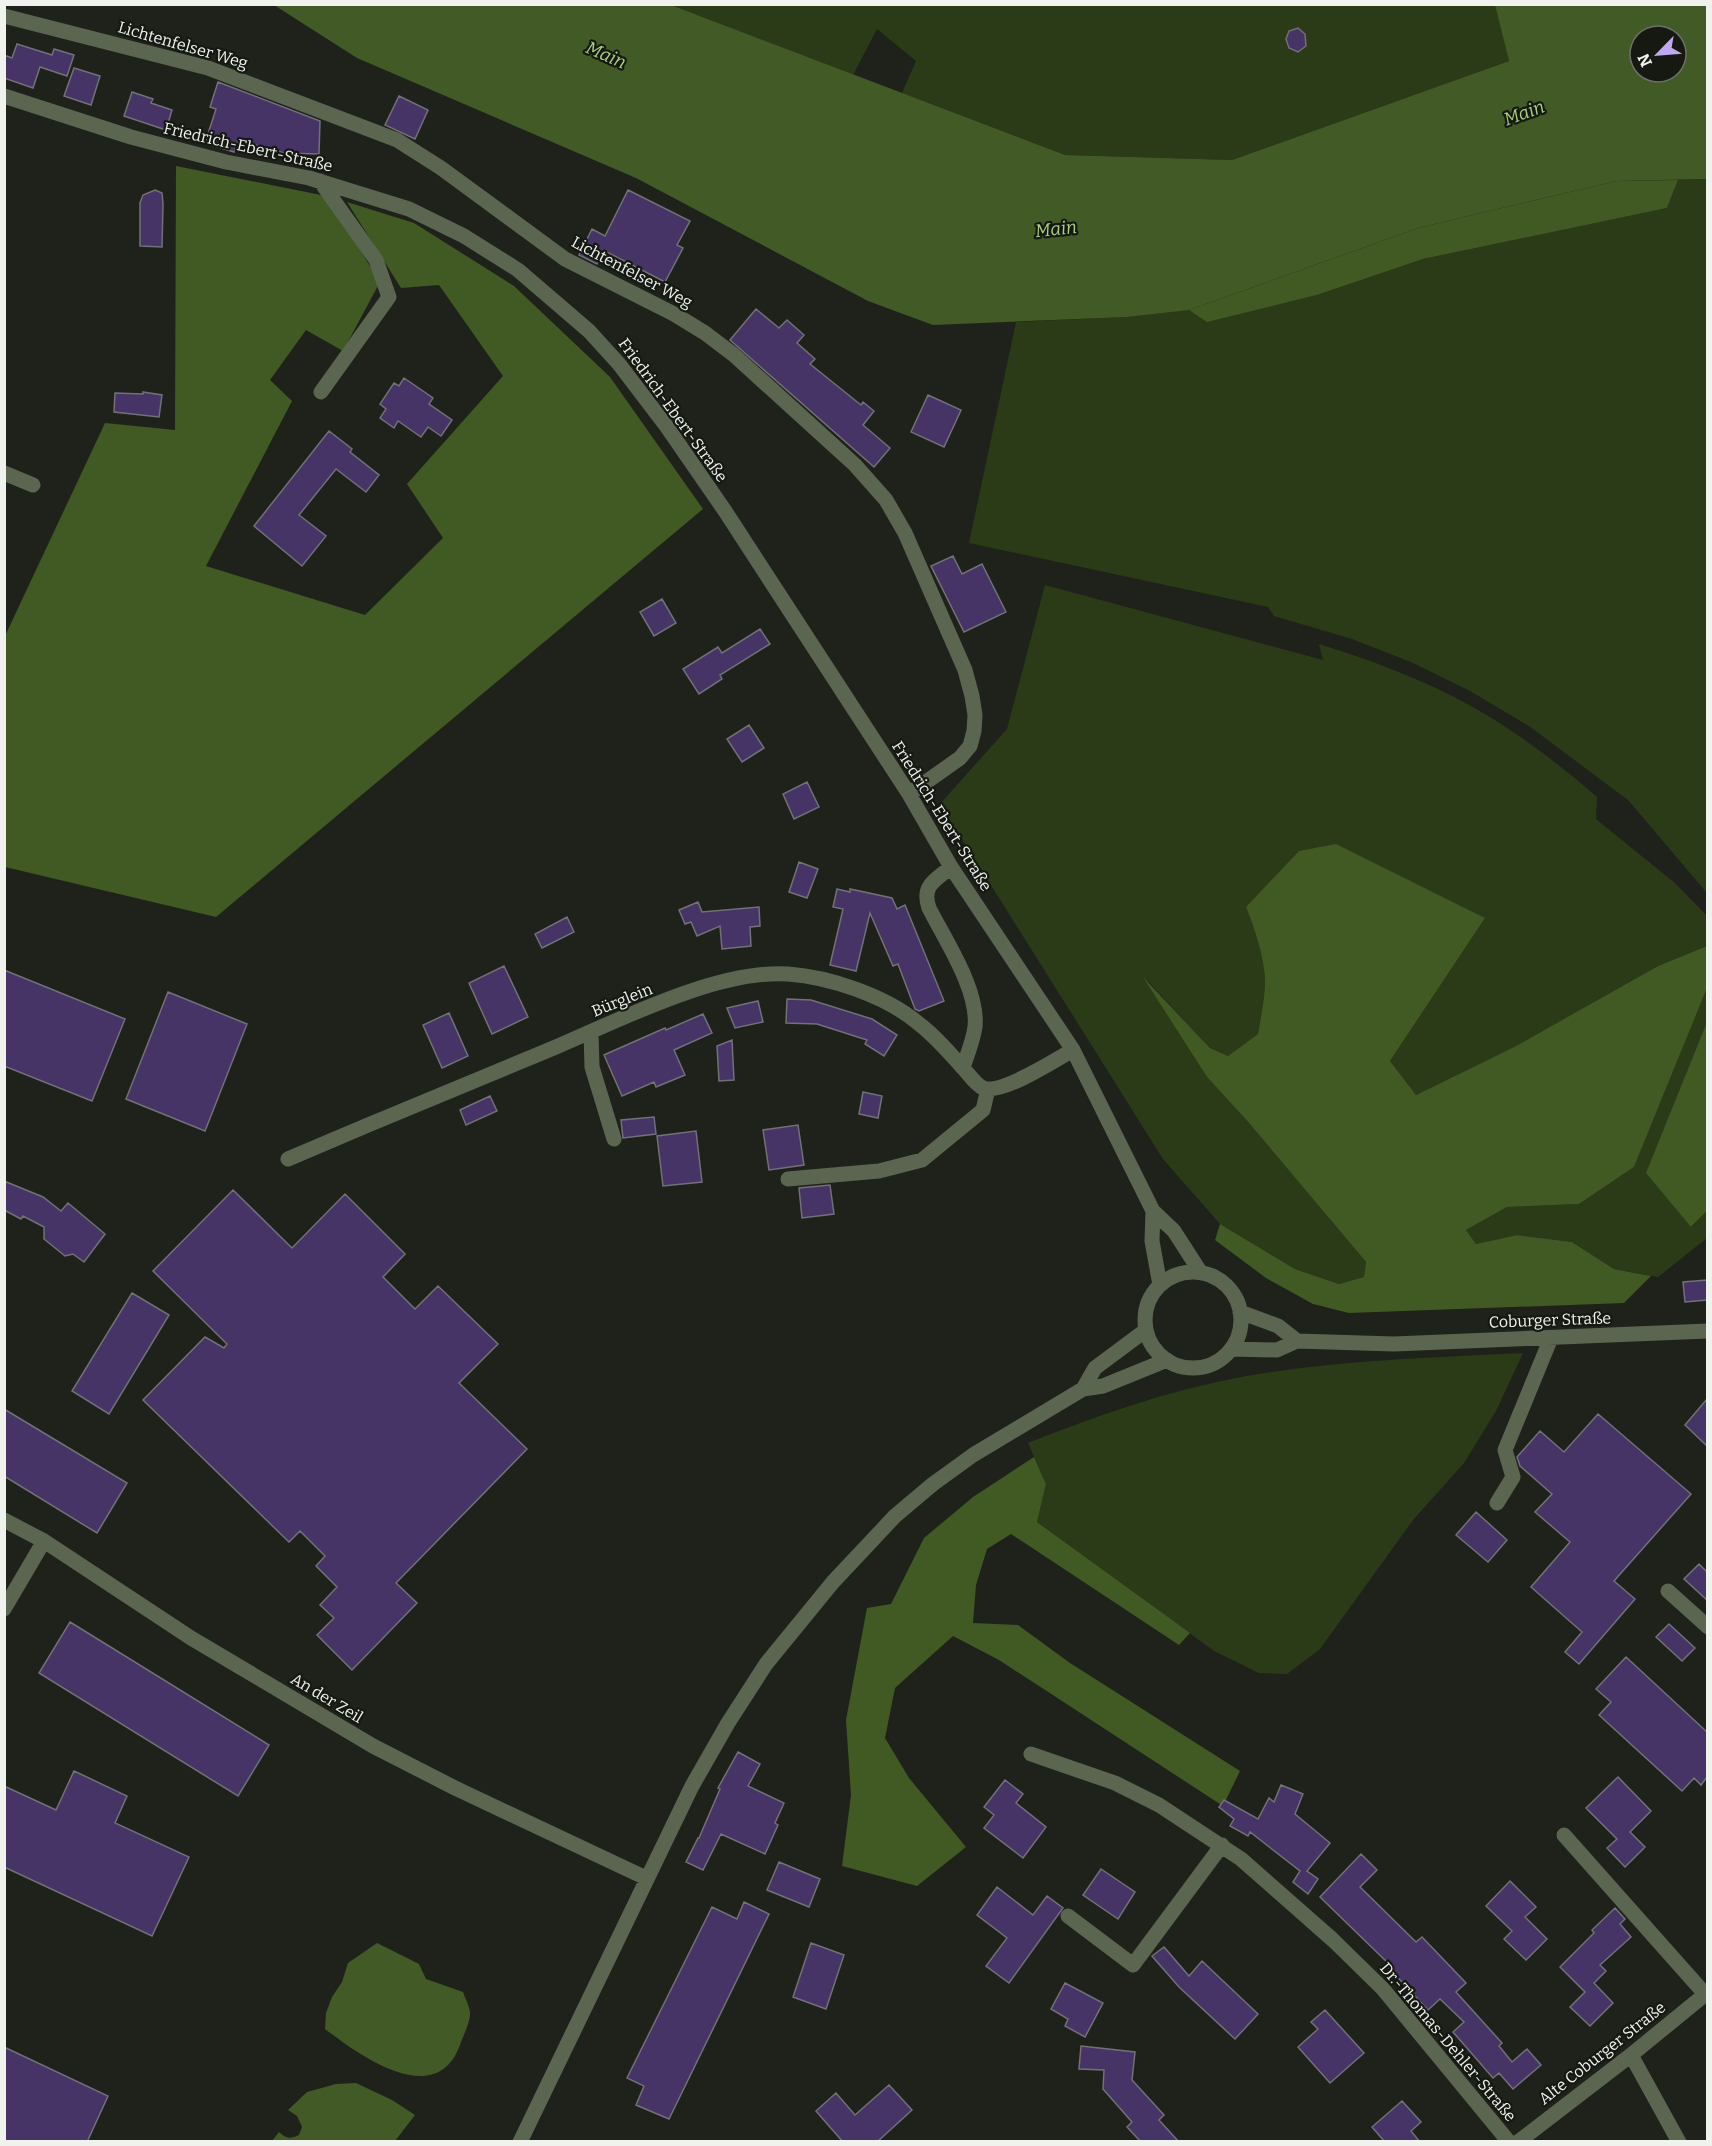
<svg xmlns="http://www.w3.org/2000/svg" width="1712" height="2146" font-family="Bitter,serif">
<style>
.green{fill:#2b3b17}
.forest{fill:#415923}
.water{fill:#425a25;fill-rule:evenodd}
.building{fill:#453465;stroke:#727078;stroke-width:1.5}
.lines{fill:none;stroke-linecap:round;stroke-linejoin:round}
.minor{stroke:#5b6650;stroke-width:15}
.labels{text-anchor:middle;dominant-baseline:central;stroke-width:4.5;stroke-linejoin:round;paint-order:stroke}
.street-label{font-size:16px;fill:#eff2ed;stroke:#151912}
.water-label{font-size:18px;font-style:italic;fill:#abd180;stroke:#151912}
</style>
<rect width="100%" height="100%" fill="#1f221b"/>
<!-- green -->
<path class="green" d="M671,5H1495L1509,61L1232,160L1065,155L902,93L916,61L877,29L853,75Z
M1707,179V893L1628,800L1529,726L1470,691L1411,662L1352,639L1274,616L1268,607L969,543L1016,322L1127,317L1320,294L1423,259L1667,208L1678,180Z
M1045,585L1323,660L1319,644C1371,660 1424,680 1471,706C1516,731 1559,764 1597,797L1596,819L1676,884L1707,916V946L1658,966L1514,1047L1416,1095L1390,1061L1485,918L1246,906C1254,927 1264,957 1265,979C1265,997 1261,1016 1258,1034L1228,1056L1210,1048L1147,980L1207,1077L1249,1123L1366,1262L1364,1277L1339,1284L1295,1269L1220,1224L1163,1159L940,804L1007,729Z
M1707,988V1022L1647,1173L1692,1227L1707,1211V1238L1658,1277L1614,1269L1572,1242L1517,1235L1476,1244L1466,1230L1507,1207L1579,1204L1634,1167Z
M1523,1353L1496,1411L1464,1463L1413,1520L1320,1649L1287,1674L1259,1673L1214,1651L1037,1522L1046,1484L1028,1443C1096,1416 1164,1392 1236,1378C1331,1360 1427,1358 1523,1353Z"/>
<!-- forest -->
<path class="forest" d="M176,166L326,196L380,282L343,351L306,330L270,380L292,401L206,566L365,615L443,538L407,484L503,376L439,285L401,288L347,202L414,223L514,286L610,377L703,509L216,917L5,867V636L105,423L175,430Z
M1678,180L1667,208L1423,259L1320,294L1207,322L1189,310L1418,228L1616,181Z
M1336,844L1485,918L1390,1061L1416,1095L1514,1047L1658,966L1707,946V988L1634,1167L1579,1204L1507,1207L1466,1230L1476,1244L1517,1235L1572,1242L1614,1269L1651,1276L1624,1303L1349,1313L1313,1304L1266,1278L1215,1240L1220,1224L1295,1269L1339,1284L1364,1277L1366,1262L1249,1123L1207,1077L1143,977L1210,1048L1228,1056L1258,1034C1261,1016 1265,997 1265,979C1264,957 1254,927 1246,907L1299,851Z
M1707,1022V1211L1691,1227L1646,1173Z
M1034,1457L1046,1484L1037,1522L1190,1633L1179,1645L1011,1534L987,1549L976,1585L973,1623L1018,1625L1070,1663L1240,1771L1223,1806L999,1660L953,1636L895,1688L885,1738L909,1778L966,1847L917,1886L842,1866L851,1795L846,1720L867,1608L891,1604L924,1538L973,1497Z"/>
<!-- water -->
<path class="water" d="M274,5H671L1065,155L1232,160L1509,61L1495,5H1707V179L1616,181L1418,228L1189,310L1127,317L933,325L868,301L636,178L357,58ZM1640,36H1676V72H1640Z
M377,1943L419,1964L426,1979L463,1992C465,1998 470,2007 470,2014C470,2023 463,2036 460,2045C436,2111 359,2055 325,2029L326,2013L332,1997L342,1982L348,1963Z
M356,2083L392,2100L415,2115L395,2141H272L279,2132C286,2139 290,2139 299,2135L302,2127L297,2116L288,2110L307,2092L336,2084Z"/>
<!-- building -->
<path class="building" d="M1298,28L1305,34L1306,46L1298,52L1289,48L1286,39L1289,31Z
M17,44L52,55L54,49L74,55L67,76L40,67L33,88L4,78V55L12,58Z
M74,68L100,76L91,105L64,96Z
M218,82L320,121L319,154L284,153L238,140L234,152L205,143L216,109L210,107Z
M132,92L153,99L151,103L172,110L166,130L124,116Z
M399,96L428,110L415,139L385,125Z
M155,190L162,193L163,204L162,247L140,246V203L143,195Z
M628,190L690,221L677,245L683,248L665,282L603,250L597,264L579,255L592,229L605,236Z
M756,309L779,328L787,320L804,335L797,343L815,359L810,364L861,405L863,402L874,411L863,425L890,448L874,467L730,340Z
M404,378L433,398L429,404L452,420L441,436L428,427L421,437L398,421L394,428L380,418L386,409L380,404L394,383L399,386Z
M143,392L162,395L159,417L114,412L115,393L143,394Z
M928,395L961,410L944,447L911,432Z
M329,431L352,449L350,452L379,475L366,492L336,469L299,515L326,536L302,566L254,526Z
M953,556L962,574L982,564L1006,612L964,632L931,566Z
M662,599L676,623L654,636L640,612Z
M760,629L770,644L720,675L722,679L699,694L683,669L718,647L722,653Z
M749,725L764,748L742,762L727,739Z
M807,782L819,807L794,819L783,794Z
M799,862L818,869L807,898L789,892Z
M837,889L850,892V889L892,898L897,909L905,905L944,1001L919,1011L915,1009L898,964L893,966L870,913L856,971L830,965L843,909L833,907Z
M698,902L702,912L759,907L760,926L750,927L751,946L722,949L720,926L697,936L691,922L685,924L679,910Z
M567,917L574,932L542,948L535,934Z
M504,966L528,1017L492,1034L469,983Z
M4,970L125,1019L92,1101L4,1066Z
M168,992L247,1024L205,1131L126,1099Z
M787,999L811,1000L872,1019L897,1035L884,1056L865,1044L867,1040L817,1024L786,1023Z
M758,1001L763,1022L735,1028L727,1008Z
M449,1013L468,1056L442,1068L423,1025Z
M703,1014L712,1033L674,1050L685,1075L656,1087L654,1082L622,1096L604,1055L665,1028L666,1030Z
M732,1040L734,1080L719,1081L717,1046Z
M863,1092L882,1096L878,1118L859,1114Z
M490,1096L497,1111L466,1125L460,1110Z
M654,1117L656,1134L623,1138L621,1120Z
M798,1125L804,1165L769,1170L763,1130Z
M696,1131L702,1182L663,1186L657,1136Z
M4,1181L43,1197L61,1211L68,1203L105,1234L84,1262L73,1254L65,1256L44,1239V1227L23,1216L21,1219L4,1210Z
M830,1185L834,1214L802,1218L799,1188Z
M233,1190L292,1248L345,1194L405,1254L383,1277L415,1309L438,1286L498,1344L459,1383L527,1449L396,1583L417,1603L352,1670L317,1635L334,1618L320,1605L337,1587L316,1566L325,1556L300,1531L289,1542L143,1400L205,1337L224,1348L227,1344L153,1271Z
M1707,1280V1300L1685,1302L1683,1282Z
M132,1293L169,1315L109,1414L72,1391Z
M1707,1399V1446L1685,1425Z
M4,1409L127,1483L97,1533L4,1476Z
M1598,1414L1691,1494L1614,1581L1635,1599L1579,1664L1565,1652L1582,1632L1531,1587L1570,1542L1535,1512L1552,1494L1520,1466L1517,1457L1540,1431L1564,1452Z
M1476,1512L1507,1540L1488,1562L1456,1535Z
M1699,1564L1707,1572V1600L1684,1579Z
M70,1622L269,1745L238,1796L39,1673Z
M1669,1624L1695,1648L1682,1661L1656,1637Z
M1626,1657L1707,1732V1777L1701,1785L1694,1778L1682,1791L1599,1715L1611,1702L1596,1689Z
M738,1752L760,1764L748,1786L784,1803L775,1823L778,1825L765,1854L721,1834L703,1870L686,1862L698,1838H699L720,1789L718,1788Z
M74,1771L127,1796L115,1823L189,1857L152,1936L4,1867V1786L56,1810Z
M1618,1777L1651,1811L1630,1832L1645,1847L1625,1867L1607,1848L1617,1839L1586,1808Z
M1005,1780L1023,1794L1016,1803L1046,1827L1023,1858L984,1828L994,1815L984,1807Z
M1281,1785L1303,1794L1295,1814L1330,1843L1307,1871L1318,1879L1308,1894L1293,1882L1300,1871L1250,1832L1248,1836L1230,1826L1234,1819L1219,1807L1224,1800L1258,1819L1269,1798L1274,1802Z
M1361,1854L1377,1870L1360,1887L1416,1942L1422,1937L1466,1983L1456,1992L1502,2043L1499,2046L1512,2062L1527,2049L1541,2065L1513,2089L1499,2073L1493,2078L1453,2032L1464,2022L1440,1999L1428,2010L1389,1968L1391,1966L1320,1897Z
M779,1862L820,1879L809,1907L767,1890Z
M1101,1869L1135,1892L1118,1919L1083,1895Z
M1510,1881L1536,1907L1525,1917L1547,1939L1526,1960L1504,1939L1512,1931L1486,1906Z
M997,1887L1033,1915L1047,1896L1063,1908L1009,1983L986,1966L1007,1938L977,1915Z
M744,1902L769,1914L669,2119L636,2105L644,2086L627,2078L712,1907L737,1919Z
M1615,1908L1625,1919L1620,1924L1631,1937L1600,1965L1606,1971L1594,1983L1613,2003L1590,2026L1570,2007L1585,1992L1560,1967L1594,1933L1592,1930Z
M811,1943L844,1955L826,2009L793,1997Z
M1164,1947L1189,1976L1202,1961L1258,2014L1235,2039L1179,1987L1152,1956Z
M1065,1983L1103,2003L1085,2037L1065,2026L1068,2019L1051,2009Z
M1325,2010L1364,2053L1330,2083L1298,2047L1318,2029L1311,2022Z
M1081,2046L1135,2052L1132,2080L1164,2115L1159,2120L1179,2142H1141L1127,2127L1132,2122L1103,2089L1104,2070L1079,2069Z
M4,2047L108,2096L87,2142H4Z
M889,2085L912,2110L877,2142H843L816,2111L836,2093L855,2115Z
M1402,2101L1421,2122L1411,2131L1420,2142H1385L1372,2127Z"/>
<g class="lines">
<!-- minor -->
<path class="minor" d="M4,16L208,68L397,140L441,168L565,259L674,314L705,333L734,355L855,465L886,500L905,533L965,670L972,696L975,715L974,731L970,746L960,758L909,794
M4,96L131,137L226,162L309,178L409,209L464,236L518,270L589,331L619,364L667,427L725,511L909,794L951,867L1073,1050L1153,1211L1174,1231L1201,1273
M320,181L376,260L389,297L321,392
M4,473L33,485
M951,867C936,880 921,885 929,908C945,940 979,990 975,1027C973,1041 967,1055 963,1068C969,1074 975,1084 983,1088C1002,1095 1055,1060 1073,1050
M591,1032L592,1067L614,1139
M288,1159C377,1121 466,1084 556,1047C619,1020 719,969 788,974C830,977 886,996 918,1023C935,1036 949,1052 963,1068
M788,1179L879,1171L922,1160L983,1110L988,1089
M1153,1211L1152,1241L1160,1285
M1145 1320a48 48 0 1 1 96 0a48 48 0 1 1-96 0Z
M1240,1312L1278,1326L1297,1341
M1231,1349L1277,1350L1297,1341L1394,1344L1708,1331
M1083,1389L1095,1368L1146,1330
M1497,1503L1513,1477L1505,1450L1551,1338
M4,1520L44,1541L191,1638L373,1746L455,1788L646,1878
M1668,1591L1708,1627
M4,1609L44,1541
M1031,1754L1115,1783L1159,1805L1241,1859L1333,1940L1383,1989L1509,2142
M1564,1835L1705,1994
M1068,1916L1133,1965L1222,1845
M1631,2055L1679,2142
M520,2142L692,1786L728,1723L766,1664L833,1582L895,1516L933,1484L973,1455L1083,1389L1103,1386L1167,1360
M1518,2142L1631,2055L1708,1992"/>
</g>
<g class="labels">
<!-- street labels -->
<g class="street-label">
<text transform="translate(183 45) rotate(16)">Lichtenfelser Weg</text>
<text transform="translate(248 147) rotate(13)">Friedrich-Ebert-Straße</text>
<text transform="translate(632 272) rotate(28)">Lichtenfelser Weg</text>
<text transform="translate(673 410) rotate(54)">Friedrich-Ebert-Straße</text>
<text transform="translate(942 816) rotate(58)">Friedrich-Ebert-Straße</text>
<text transform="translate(622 1000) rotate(-22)">Bürglein</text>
<text transform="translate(1550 1320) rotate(-2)">Coburger Straße</text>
<text transform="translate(327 1698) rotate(31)">An der Zeil</text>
<text transform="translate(1448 2042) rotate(50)">Dr.-Thomas-Dehler-Straße</text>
<text transform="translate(1602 2053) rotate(-38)">Alte Coburger Straße</text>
</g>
<!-- water labels -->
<g class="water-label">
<text transform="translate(606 55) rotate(24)">Main</text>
<text transform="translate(1524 113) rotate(-20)">Main</text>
<text transform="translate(1056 229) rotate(-6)">Main</text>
</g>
</g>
<!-- border -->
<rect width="1712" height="2146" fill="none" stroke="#eff2ed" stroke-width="12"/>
<!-- north arrow -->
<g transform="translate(1658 54) rotate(245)"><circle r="28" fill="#151912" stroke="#6c706a" stroke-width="1.5"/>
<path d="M0-4.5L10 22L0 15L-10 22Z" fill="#c0a8f3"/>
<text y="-9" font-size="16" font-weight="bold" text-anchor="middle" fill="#eff2ed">N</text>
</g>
</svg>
